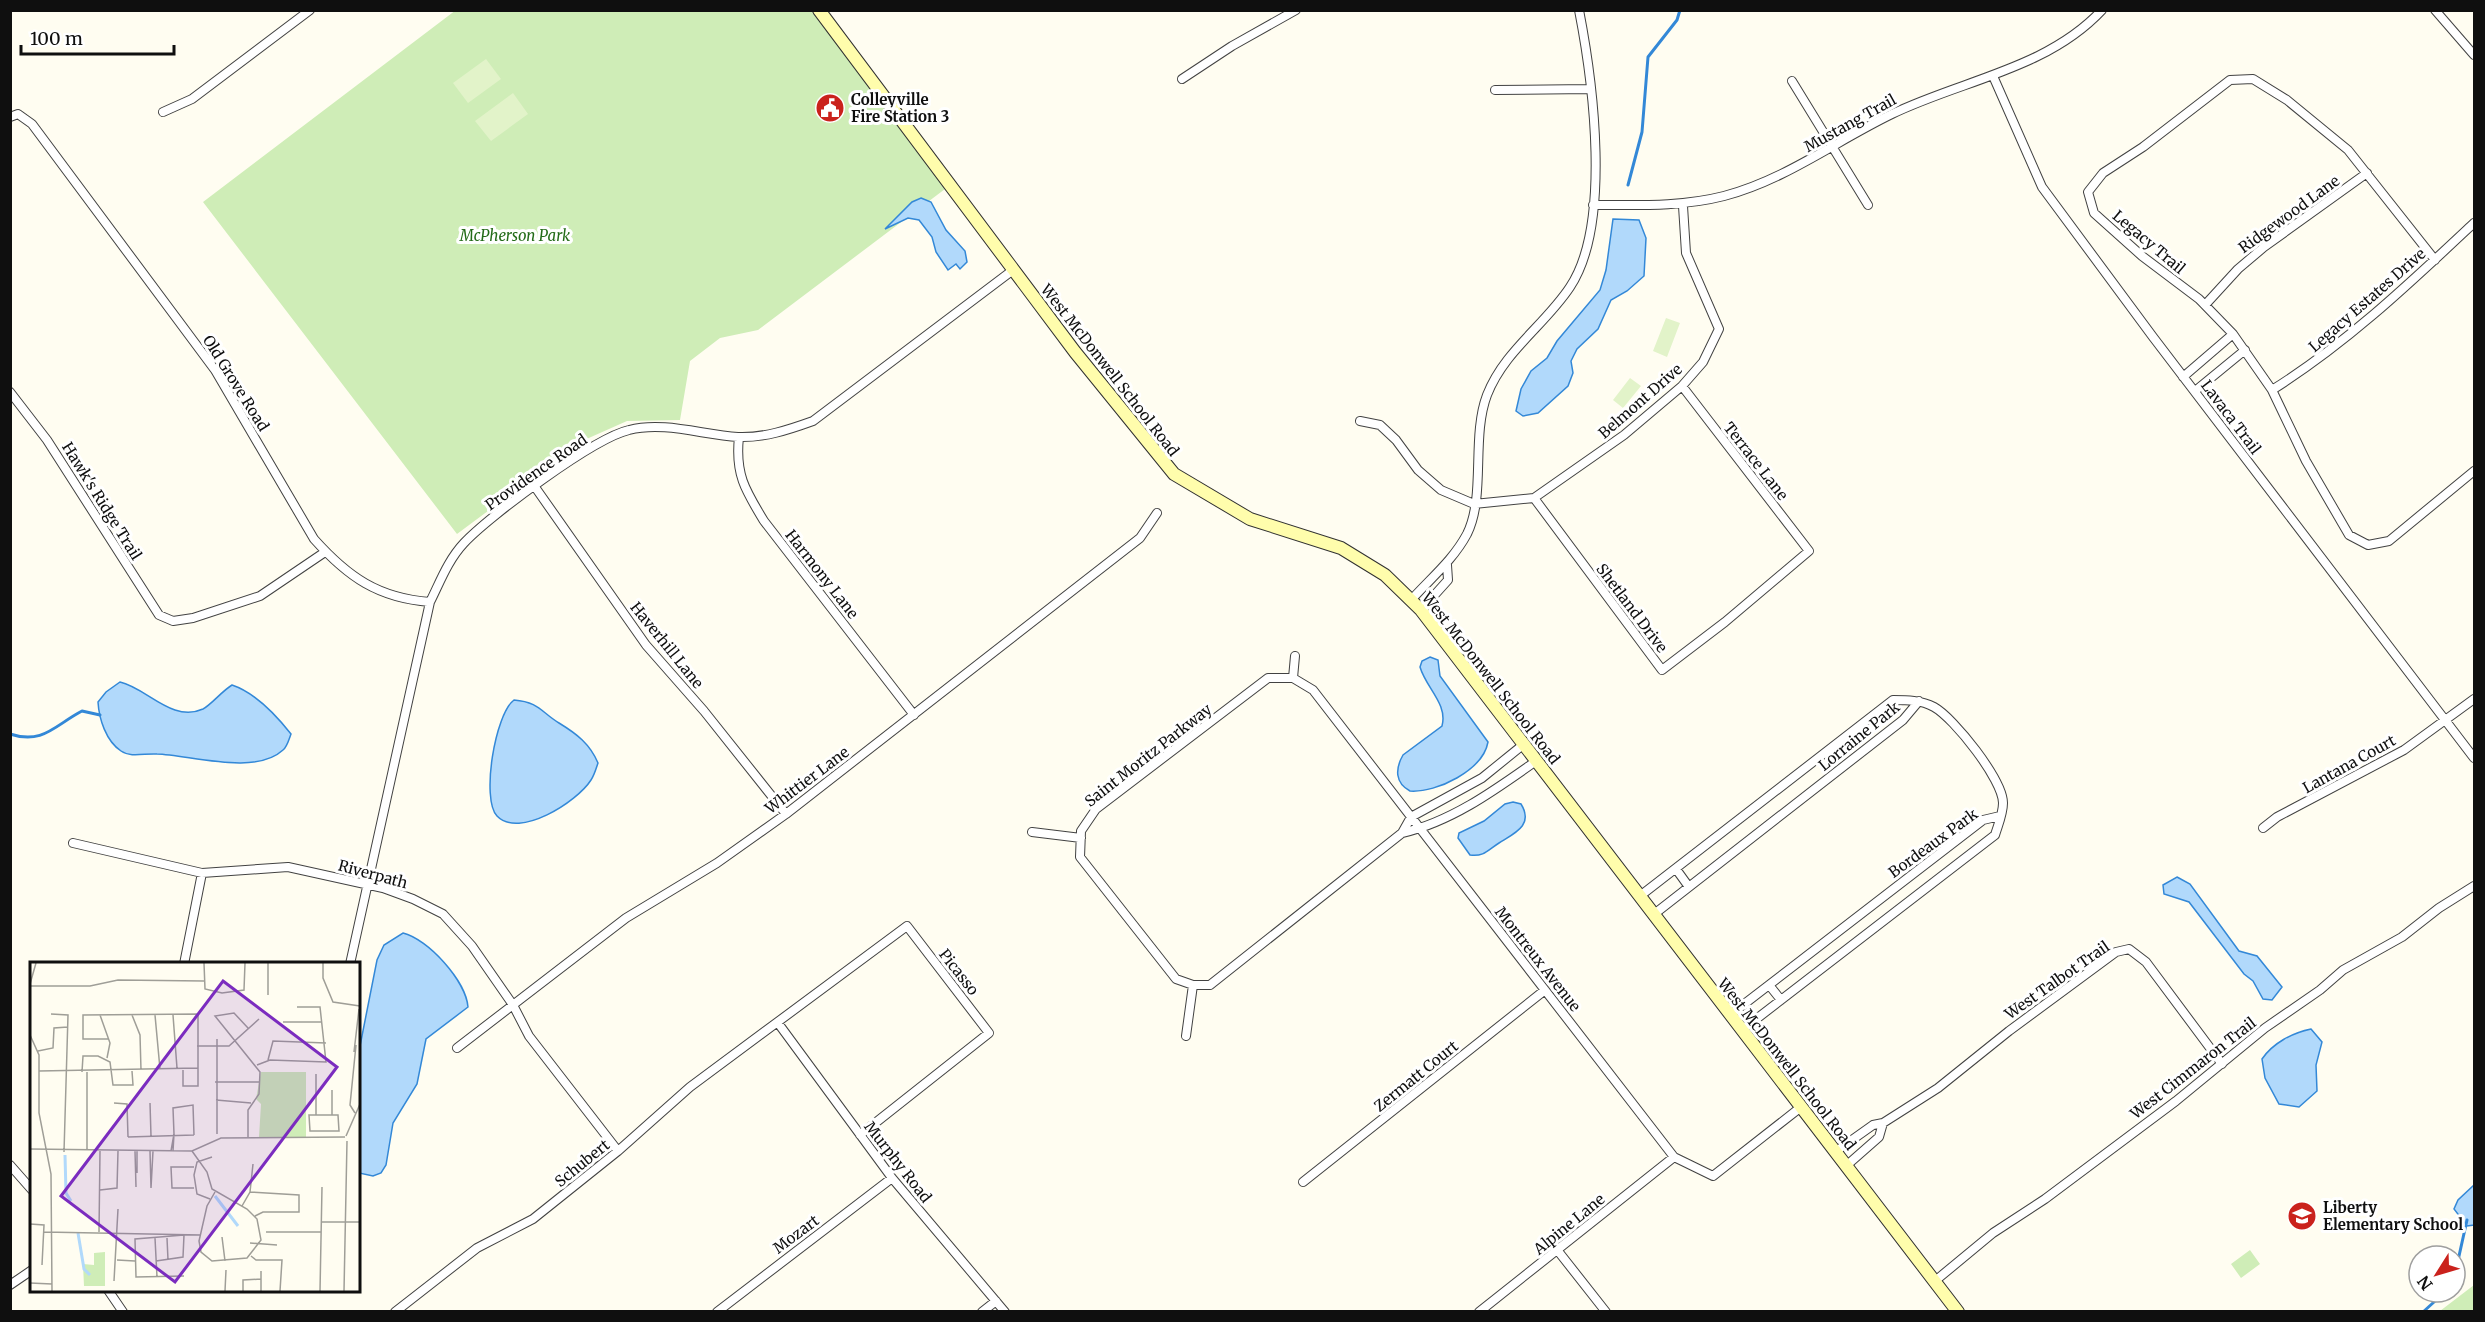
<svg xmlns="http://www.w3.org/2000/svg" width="2485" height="1322" font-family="Merriweather,serif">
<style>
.green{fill:#cfedb7}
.pitch{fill:#e2f3c9}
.water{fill:#b1d9fb;stroke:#3388d7;stroke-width:1.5}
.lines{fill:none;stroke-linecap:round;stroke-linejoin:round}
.stream{stroke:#3388d7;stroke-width:3}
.minor-casing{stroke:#424242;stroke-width:10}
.secondary-casing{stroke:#313131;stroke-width:14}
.minor{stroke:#fff;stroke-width:8}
.secondary{stroke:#fffdac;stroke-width:12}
.labels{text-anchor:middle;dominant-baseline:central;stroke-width:6;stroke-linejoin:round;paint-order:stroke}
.poi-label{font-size:15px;font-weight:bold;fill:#0f0f0f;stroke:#fff;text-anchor:start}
.street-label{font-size:15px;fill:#0f0f0f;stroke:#fff}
.park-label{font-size:15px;font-style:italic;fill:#246c19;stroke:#fff}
.inset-river{fill:none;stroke:#b1d9fb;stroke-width:3}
.inset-road{fill:none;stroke:#9f9e97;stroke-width:1.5}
.view{fill:#7b2cbf;fill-opacity:0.15;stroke:#7b2cbf;stroke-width:3}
.inset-edge{fill:none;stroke:#0f0f0f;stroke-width:3}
</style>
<rect width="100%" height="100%" fill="#fffdf1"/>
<!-- green -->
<path class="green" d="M456,10L819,11L949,186L758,330L720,338L690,361L680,420L627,421L582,441L457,534L203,202Z
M2250,1250L2260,1264L2241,1278L2231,1264Z
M2474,1285V1311H2440Z"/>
<!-- pitch -->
<path class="pitch" d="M486,59L501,79L468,103L453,83Z
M513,93L528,114L491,141L475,121Z
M1666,318L1680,323L1667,357L1653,351Z
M1630,378L1641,386L1623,408L1613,400Z"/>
<!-- water -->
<path class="water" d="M921,198L931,202L946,230L965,251L967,262L960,269L956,264L948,270L936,252L932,237L919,220L908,218L885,229L912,202Z
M1613,219L1639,220L1646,238L1644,276L1627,291L1611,300L1598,329L1577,349L1571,361L1573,373L1568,386L1538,413L1523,416L1516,411L1521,389L1531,371L1547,358L1557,341L1600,290L1606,270Z
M1430,657L1438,660L1440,676L1488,742C1483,770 1437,793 1410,791C1395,783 1395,769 1403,755L1442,726C1448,704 1426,688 1420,667L1422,661Z
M120,682C147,688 172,723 203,709C211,705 222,691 232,685C256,693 276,715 291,734C289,739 287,747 283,750C255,776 190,755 157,754C145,753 131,758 121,751C106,741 99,719 98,702L106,692Z
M514,700C539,702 541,712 559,723C577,734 590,744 598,763C596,769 594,776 591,780C577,802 519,839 497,816C481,799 495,714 514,700Z
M1513,802L1521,804C1534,825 1515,833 1499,843C1488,850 1484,857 1470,855L1458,838L1459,833L1484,821L1505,804Z
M2177,877L2190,884L2239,951L2257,956L2282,987L2272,1000L2263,999L2253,981L2244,974L2189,902L2164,894L2163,885Z
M403,933C428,939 466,981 468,1007L426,1039L417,1084L393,1123L386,1165L381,1173L373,1176L359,1173V1051L377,960L384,945Z
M2311,1029L2322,1042L2316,1065L2317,1091L2299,1107L2279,1104L2265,1078L2262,1059C2273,1043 2292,1033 2311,1029Z
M2474,1185V1225L2467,1226L2454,1209L2458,1200Z"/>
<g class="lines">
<!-- stream -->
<path class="stream" d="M1628,185L1642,132L1648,57L1677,20L1680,10
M10,734C43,745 55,725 82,711L100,715
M2455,1274L2467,1220
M2423,1312L2445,1292"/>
<!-- minor casing -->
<g class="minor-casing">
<path id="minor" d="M2435,10L2474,55
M1993,76L2042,187L2153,337L2474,758
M1182,79L1232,46L1296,10
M1792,81L1868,205
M1495,90L1591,89
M163,112L192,99L310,10
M10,117L18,114L32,124L215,370L314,539C348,577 378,598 430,602
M1593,205C1638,205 1681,207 1724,196C1785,180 1836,141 1892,114C1962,80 2047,69 2102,10
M2435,260L2348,150L2287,100L2253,79L2230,80L2143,147L2103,173L2088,192L2094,213L2142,256L2199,299L2233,334L2272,390L2306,461L2349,535L2368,545L2389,541L2474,471
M2205,305L2238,269L2264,247L2367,173
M2183,377L2233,334
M2272,390C2347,343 2410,283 2474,223
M2195,391L2245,350
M10,392L47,440L159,615L173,621L193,618L260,596L325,552
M1360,421L1380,425L1396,440L1418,470L1441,490L1474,504L1534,498L1624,435L1682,386L1703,362L1719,329L1686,253L1683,206
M739,437C735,474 745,490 764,521L914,715
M535,487L646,645L704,711L786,814
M1534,498L1662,670L1725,622L1809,551L1682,386
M1412,599C1432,577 1453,560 1467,534C1486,496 1471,437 1487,395C1504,351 1545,325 1570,287C1612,224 1593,82 1579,10
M1421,610L1448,580L1447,565
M1293,678L1313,690L1674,1157L1713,1176L1801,1107
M1293,678H1268L1096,809L1081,831L1080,857L1176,979L1193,985H1210L1402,833
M1293,678L1295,656
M1524,744L1482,778L1411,817L1402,833C1451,822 1495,790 1536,761
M2263,828L2277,817L2404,750L2474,699
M1032,832L1081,838
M73,843L202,873L288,867L383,888L413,899L443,914L472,946L513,1005L529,1036L618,1151
M1676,869L1689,887
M1640,896L1893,700C1907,700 1921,700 1934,707C1954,718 2003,780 2003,803C2003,814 1998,825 1995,835L1742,1030
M1653,915L1903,720L1919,701
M184,964L202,873
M350,964L430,602C440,582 448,560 464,543C489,516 594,438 629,430C664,421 703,435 738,437C764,438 788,430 813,421L1013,270
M1769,985L1781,1000
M1730,1015L1983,820L2000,816
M778,1023L892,1178L1005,1312
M1186,1036L1193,985
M457,1048L626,918L717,863L786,814L1140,538L1157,513
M1835,1152L1873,1125L1883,1123L1938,1088L2009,1031L2116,952L2129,949L2146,962L2222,1064
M10,1165L32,1190
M1846,1166L1879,1137L1883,1123
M1303,1182L1545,990
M1558,1251L1606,1312
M1935,1281L1993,1233L2045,1199L2176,1101L2265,1028L2320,990L2343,970L2402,937L2439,908L2474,886
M10,1285L32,1270
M108,1290L123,1312
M395,1312L477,1248L533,1219L618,1151L690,1087L907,926L989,1033L860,1135
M717,1312L892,1178
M982,1312L996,1301
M1479,1312L1674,1157"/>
</g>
<!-- secondary casing -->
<g class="secondary-casing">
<path id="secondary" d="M819,10L1075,352L1174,474L1250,519L1341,548L1385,575L1421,610L1958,1312"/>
</g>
<!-- minor -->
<use href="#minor" class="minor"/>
<!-- secondary -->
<use href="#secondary" class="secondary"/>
</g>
<!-- icons -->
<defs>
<g id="civic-disc" transform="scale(1.5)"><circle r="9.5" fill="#ca221c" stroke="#fff"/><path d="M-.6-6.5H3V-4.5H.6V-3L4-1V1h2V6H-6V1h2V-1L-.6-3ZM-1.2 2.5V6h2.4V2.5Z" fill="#fff"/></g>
<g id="school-disc" transform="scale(1.5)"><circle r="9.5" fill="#ca221c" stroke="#fff"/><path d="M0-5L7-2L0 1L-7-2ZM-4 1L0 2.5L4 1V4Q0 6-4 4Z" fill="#fff"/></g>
</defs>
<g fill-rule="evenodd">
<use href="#civic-disc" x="830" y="108"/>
<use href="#school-disc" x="2302" y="1216"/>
</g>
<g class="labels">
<!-- poi labels -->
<g class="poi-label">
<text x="851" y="99">Colleyville<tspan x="851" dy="17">Fire Station 3</tspan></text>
<text x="2323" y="1207">Liberty<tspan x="2323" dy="17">Elementary School</tspan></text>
</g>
<!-- street labels -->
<g class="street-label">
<text transform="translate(1850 123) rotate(-29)">Mustang Trail</text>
<text transform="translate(2289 214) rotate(-36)">Ridgewood Lane</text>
<text transform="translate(2149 242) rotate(40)">Legacy Trail</text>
<text transform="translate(2367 300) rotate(-41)">Legacy Estates Drive</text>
<text transform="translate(1110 370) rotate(52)">West McDonwell School Road</text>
<text transform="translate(236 383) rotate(58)">Old Grove Road</text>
<text transform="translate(1640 401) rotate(-41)">Belmont Drive</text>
<text transform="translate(2231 417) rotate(53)">Lavaca Trail</text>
<text transform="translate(1756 461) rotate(52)">Terrace Lane</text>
<text transform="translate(536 472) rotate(-35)">Providence Road</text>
<text transform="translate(102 501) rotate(58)">Hawk's Ridge Trail</text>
<text transform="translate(822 574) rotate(52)">Harmony Lane</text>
<text transform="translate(1632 608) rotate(53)">Shetland Drive</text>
<text transform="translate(667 645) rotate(51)">Haverhill Lane</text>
<text transform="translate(1491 678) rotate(52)">West McDonwell School Road</text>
<text transform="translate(1859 736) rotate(-39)">Lorraine Park</text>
<text transform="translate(1148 755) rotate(-38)">Saint Moritz Parkway</text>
<text transform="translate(2349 764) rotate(-29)">Lantana Court</text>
<text transform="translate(807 780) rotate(-37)">Whittier Lane</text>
<text transform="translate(1933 843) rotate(-36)">Bordeaux Park</text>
<text transform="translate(373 874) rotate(15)">Riverpath</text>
<text transform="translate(1538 959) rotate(52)">Montreux Avenue</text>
<text transform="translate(959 972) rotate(52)">Picasso</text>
<text transform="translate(2057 980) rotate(-35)">West Talbot Trail</text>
<text transform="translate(1787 1064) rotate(52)">West McDonwell School Road</text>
<text transform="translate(2193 1068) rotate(-38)">West Cimmaron Trail</text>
<text transform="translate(1416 1076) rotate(-39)">Zermatt Court</text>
<text transform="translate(898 1162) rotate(52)">Murphy Road</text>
<text transform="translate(582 1163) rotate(-39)">Schubert</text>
<text transform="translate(1569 1224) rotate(-39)">Alpine Lane</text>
<text transform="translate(796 1234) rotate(-37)">Mozart</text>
</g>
<!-- park labels -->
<g class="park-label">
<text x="515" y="235">McPherson Park</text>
</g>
</g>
<!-- overview -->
<g transform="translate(30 962)">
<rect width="330" height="330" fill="#fffdf1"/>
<path d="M231,110H276V176L229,175L231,142L226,137ZM75,290V324H54L53,302L64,303V291Z" fill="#cfedb7"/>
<path class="inset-river" d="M35,193L36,231L41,239M185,234L208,264M48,271L54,307L60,313"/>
<path class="inset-road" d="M174,1L175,27L192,31L214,28L215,1M293,1V16L303,40L330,44M0,22L6,1M0,24H60L88,18L174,19M238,33V1M21,52L38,53L34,190M70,53L80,81L77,96M102,53L110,73L111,108M125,53L130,107M143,53L147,106M253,60H292M0,73L9,93V151L21,212L22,329M79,77H53V53L168,52V124H153V106M187,77V172M167,84H199L229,57M8,89L23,86L24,66L38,65M324,90L329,47M238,98L243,79L296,81M227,103L240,98L296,100L290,45H267M9,109L168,106M52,110L53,94H68L80,100L83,123H103L102,109M57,110V187M185,120H230M302,128V153M186,138L221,141M84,141L97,142L98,175M120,141L121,174M325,151L320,143L326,83M279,153H308L309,169H280ZM286,153V112M144,172L143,146L163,143L164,173M316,174L330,142M98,175L164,173M218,175V148L229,132L230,110L185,54L204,51L218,66M0,187L162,189L191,176L315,175M105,189L106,225M107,189V211M120,189L121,226M141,189L144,172L143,189M162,189L177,210L182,227L217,247L227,257L231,278L217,296L182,299L171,290L169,279L177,244L185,230M164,205H141L142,226H164M121,226L123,189M70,228L87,226L88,189M220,230L269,233V250H233L225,254M180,237L167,232L164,213L167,200L182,195M212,244L220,230L223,202M291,260H330M0,262L14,263L12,303M14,270L171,273M69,270L70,189M236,270H291M192,275L195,299M125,276L127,315M137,276L138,298M220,281L247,283M221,294L226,298H252L250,329M87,298L105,299M126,299L153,295L154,273L105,277L106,315L154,314M84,319L88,247M0,321L22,322M195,329L196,308M213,329V318L231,317M231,329V309M290,329L292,225M314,329L317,179"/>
<path class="view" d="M193,19L307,105L145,320L31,234Z"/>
<rect width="330" height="330" class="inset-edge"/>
</g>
<!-- border -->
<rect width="2485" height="1322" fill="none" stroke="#0f0f0f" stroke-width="24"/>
<!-- north arrow -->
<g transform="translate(2437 1274) rotate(233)"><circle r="28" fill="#ffffff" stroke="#9f9f9f" stroke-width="1.5"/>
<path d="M0-4.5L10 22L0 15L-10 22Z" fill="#ca221c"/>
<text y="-9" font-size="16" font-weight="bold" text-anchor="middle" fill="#0f0f0f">N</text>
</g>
<!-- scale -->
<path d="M21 45v9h153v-9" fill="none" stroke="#0f0f0f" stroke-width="3"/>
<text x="30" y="45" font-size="18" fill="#0f0f0f" stroke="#ffffff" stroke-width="4.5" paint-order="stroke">100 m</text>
</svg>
